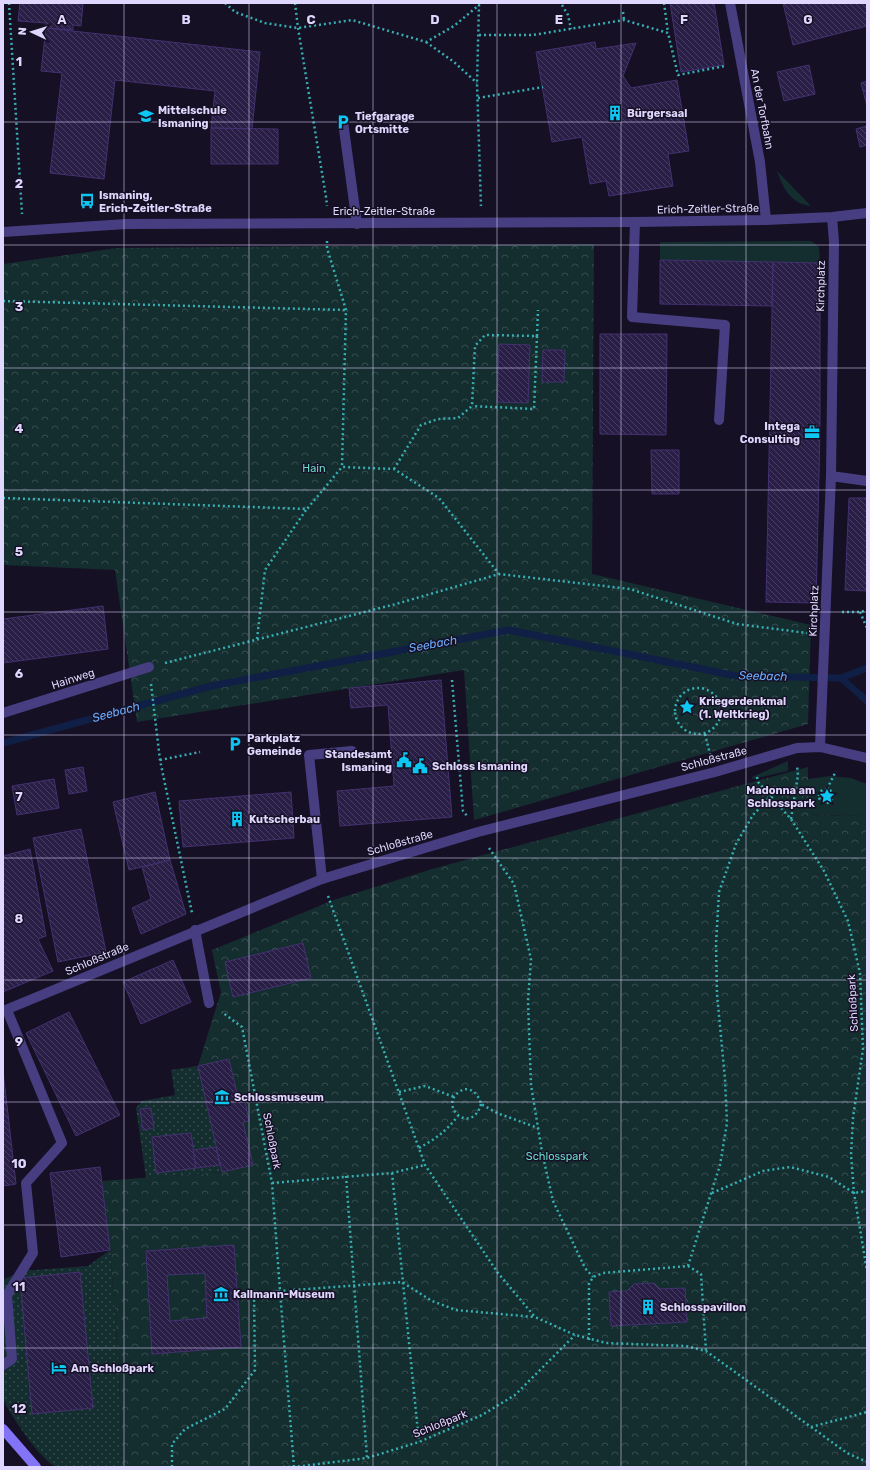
<svg xmlns="http://www.w3.org/2000/svg" width="870" height="1470" font-family="Rubik,sans-serif">
<style>
.grass{fill:#142e2f}
.park{fill:url(#park-crowns)}
.garden{fill:url(#garden-dots)}
.lines{fill:none;stroke-linecap:round;stroke-linejoin:round}
.stream{stroke:#0f1f46;stroke-width:7}
.building{fill:url(#building-back-hatch);stroke:#433170;fill-rule:evenodd}
.path{stroke:#36aeb2;stroke-width:2.5;stroke-dasharray:2 3;stroke-linecap:butt}
.lane{stroke:#473e82;stroke-width:10}
.street{stroke:#473e82;stroke-width:10}
.secondary{stroke:#8374f7;stroke-width:10}
.grid{fill:none;stroke:#dfd7fd;stroke-width:1;stroke-opacity:0.55}
.labels{text-anchor:middle;dominant-baseline:central;stroke-width:3;stroke-linejoin:round;paint-order:stroke}
.street-label{font-size:11px;fill:#dfd7fd;stroke:#161025}
.poi-label{font-size:11px;font-weight:bold;fill:#dfd7fd;stroke:#161025;text-anchor:start}
.park-label{font-size:11px;fill:#66d9c7;stroke:#161025}
.water-label{font-size:12px;font-style:italic;fill:#6baaf7;stroke:#161025}
.grid-label{font-size:13px;text-anchor:middle;font-weight:bold;fill:#dfd7fd;stroke:#161025;stroke-width:3;stroke-linejoin:round;paint-order:stroke}
</style>
<defs>
<pattern id="park-crowns" width="20" height="18" patternUnits="userSpaceOnUse"><rect width="20" height="18" fill="#142e2f"/><path d="M2 6a3 3 0 1 1 6 0M12 15a3 3 0 1 1 6 0" fill="none" stroke="#364c4e"/></pattern>
<pattern id="garden-dots" width="8" height="8" patternUnits="userSpaceOnUse"><rect width="8" height="8" fill="#142e2f"/><path d="M2 2h.1M6 6h.1" fill="none" stroke="#364c4e" stroke-width="1.8" stroke-linecap="round"/></pattern>
<pattern id="building-back-hatch" width="6" height="6" patternUnits="userSpaceOnUse"><rect width="6" height="6" fill="#291e45"/><path d="M-1 5l2 2M0 0l6 6M5-1l2 2" fill="none" stroke="#483e61"/></pattern>
</defs>
<rect width="100%" height="100%" fill="#161025"/>
<!-- grass -->
<path class="grass" d="M777,171L811,206C791,204 783,188 777,171Z
M811,241L819,247L820,263L660,260V242Z
M788,761V771L752,779V777Z
M830,776L851,778L867,784V816L808,815V779Z"/>
<!-- park -->
<path class="park" d="M594,244L592,574L811,625L808,724L474,820L464,670L137,722L115,570L3,565V264L117,248Z
M808,767V815L867,816V1467H122L119,1368L110,1250L102,1181L222,1172L198,1066L221,992L212,950L334,900L432,869Z"/>
<!-- garden -->
<path class="garden" d="M198,1066L222,1172L146,1178L136,1108L142,1101L175,1095L171,1070Z
M110,1250L119,1368L122,1467C111,1467 61,1469 55,1466C40,1460 10,1414 3,1399V1280L22,1271L88,1266Z"/>
<g class="lines">
<!-- stream -->
<path class="stream" d="M841,678L867,701
M3,743L211,686L509,630L737,676L841,678L867,668"/>
</g>
<!-- building -->
<path class="building" d="M20,3H83L81,26L73,25V30L46,28V23L18,21Z
M670,3H714L724,65L681,72Z
M783,3H867V26L793,45Z
M46,28L260,52L252,129L211,128L215,91L115,80L104,179L50,173L62,73L41,71Z
M595,42L596,49L636,43L623,76L631,88L677,80L689,151L668,154L673,186L609,196L606,181L590,184L582,137L552,142L536,52Z
M809,65L815,94L784,101L777,72Z
M867,81V106L861,83Z
M867,126V145L860,147L856,129Z
M211,128L278,129V164H211Z
M660,260L773,262L772,306L660,304Z
M773,262L820,263V430L816,603L766,602Z
M600,334H667L666,435L600,434Z
M499,344L530,345L528,403L497,402Z
M543,350H565L564,382H542Z
M651,450H679V494H652Z
M849,498H867V591L845,590Z
M103,606L108,649L3,663V619Z
M441,680L452,817L340,826L337,791L394,786L388,705L351,708L349,688Z
M83,767L87,791L69,794L65,770Z
M54,779L59,808L17,815L12,786Z
M155,792L170,860L129,870L113,802Z
M291,792L294,838L183,847L179,801Z
M81,829L106,952L58,962L33,838Z
M30,849L46,936L38,939L53,971L3,992V856Z
M170,860L186,914L141,934L132,908L151,899L142,867Z
M303,943L311,978L233,997L225,962Z
M173,960L191,1002L141,1024L123,982Z
M69,1012L120,1115L76,1136L26,1033Z
M229,1059L239,1102L245,1101L249,1121L243,1122L253,1165L222,1172L198,1066Z
M3,1071L16,1184L3,1186Z
M151,1108L154,1128L143,1130L140,1109Z
M191,1133L196,1168L156,1173L152,1137Z
M216,1147L220,1165L196,1168L193,1150Z
M100,1167L110,1250L61,1257L50,1173Z
M234,1245L241,1347L152,1354L146,1251ZM205,1273L207,1318L170,1321L167,1275Z
M80,1272L93,1408L32,1414L20,1278Z
M654,1283L660,1289L685,1288L687,1322L611,1326L609,1292L627,1291L634,1284Z"/>
<g class="lines">
<!-- path -->
<path class="path" d="M9,3L22,214
M225,3L235,12L265,23L298,28L352,20L426,42L454,26L479,5L477,83L481,206
M295,3L298,28L326,197L327,206
M664,3L668,33
M562,5L568,15L571,29
M623,12L624,20
M479,35H533L624,20L668,33L678,75L725,66
M426,42L454,62L477,83
M478,98L543,87
M327,241V248L346,310L342,467
M3,301L346,310
M537,336L538,310
M394,469L421,425L438,419L458,418L472,406L475,346L485,335L537,336L534,409L472,406
M3,498L307,509L342,467L394,469L439,498L499,574
M842,612H860L867,610
M860,612L867,628
M257,639L265,570L306,510
M165,663L396,604L499,574L630,589L737,624L807,633
M452,680L463,811L468,817
M151,684L160,760L192,913
M675 711a23 23 0 1 1 46 0a23 23 0 1 1-46 0Z
M705,734L710,754
M160,760L200,752
M757,777L758,782L791,819L824,871L848,921L860,973L863,1049L853,1118L851,1155L854,1193L867,1271
M819 796a7 7 0 1 1 14 0a7 7 0 1 1-14 0Z
M827,789L836,771
M791,819L798,775L797,766
M489,848L514,884L531,959L528,1001L531,1085L542,1152L553,1201L585,1268L593,1277
M328,896L425,1165L498,1273L535,1317L575,1335L606,1343L686,1346L706,1351L847,1453L867,1462
M399,1092L425,1086L454,1097
M481,1104C472,1136 438,1107 459,1092C470,1084 479,1095 481,1104L497,1113L538,1128
M419,1148C437,1138 445,1132 458,1116
M392,1173L419,1442
M346,1176L367,1458
M272,1183L392,1173L425,1165
M712,1193L763,1171L790,1167L829,1177L854,1193L867,1191
M688,1266L720,1165L727,1123L725,1079L717,994L716,944L719,892L736,844L753,815L771,796
M589,1340V1284L593,1277L603,1273L688,1266L701,1274L706,1351
M811,1427L867,1412
M172,1467V1444L185,1429L225,1409L255,1370L254,1295L280,1291L272,1183L242,1027L222,1012
M283,1467H294L367,1458L419,1442L482,1415L515,1395L575,1335
M294,1467L280,1291L402,1282L432,1301L456,1310L534,1317"/>
<!-- lane -->
<path class="lane" d="M343,122L357,224
M635,222L632,317L725,325L719,420
M322,879L309,755L352,751
M195,930L209,1003
M3,1365L12,1359L7,1295L33,1253L26,1183L62,1143L7,1010"/>
<!-- street -->
<path class="street" d="M730,3L760,162L766,220
M3,232L126,224L635,222L766,220L832,217L867,213
M831,476L867,481
M3,713L149,667
M820,747L831,476L834,242L832,217
M3,1011L322,879L478,832L715,772L797,748L820,747L867,758"/>
<!-- secondary -->
<path class="secondary" d="M3,1429L36,1467"/>
</g>
<!-- grid -->
<path class="grid" d="M124,3V1467M249,3V1467M373,3V1467M497,3V1467M621,3V1467M746,3V1467M3,122H867M3,245H867M3,368H867M3,490H867M3,612H867M3,735H867M3,858H867M3,980H867M3,1102H867M3,1225H867M3,1348H867"/>
<!-- icons -->
<defs>
<g id="building-bare" transform="scale(1.2)"><path d="M-4-6H4V6H1V3H-1V6H-4ZM-2.5-4.3h1.7v1.8h-1.7ZM.8-4.3h1.7v1.8H.8ZM-2.5-1h1.7V.8h-1.7ZM.8-1h1.7V.8H.8Z" fill="#0ec6f2" stroke="#161025" stroke-width="2.5" paint-order="stroke"/></g>
<g id="school-bare" transform="scale(1.2)"><path d="M0-5L7-2L0 1L-7-2ZM-4 1L0 2.5L4 1V4Q0 6-4 4Z" fill="#0ec6f2" stroke="#161025" stroke-width="2.5" paint-order="stroke"/></g>
<g id="parking-bare" transform="scale(1.2)"><path d="M-3.5-5.5H1a3.5 3.5 0 0 1 0 7H-1V5.5H-3.5ZM-1-3.4V-.6H.8a1.4 1.4 0 0 0 0-2.8Z" fill="#0ec6f2" stroke="#161025" stroke-width="2.5" paint-order="stroke"/></g>
<g id="bus-bare" transform="scale(1.2)"><path d="M-5-6H5V4H4V6H2V4H-2V6H-4V4H-5ZM-3.5-4V0h7V-4ZM-3.5 1.2v1.5H-2V1.2ZM2 1.2v1.5H3.5V1.2Z" fill="#0ec6f2" stroke="#161025" stroke-width="2.5" paint-order="stroke"/></g>
<g id="office-bare" transform="scale(1.2)"><path d="M-6-3h4V-5.5h4V-3h4V5H-6ZM-1-4.5V-3h2v-1.5ZM-6 0V1H6V0Z" fill="#0ec6f2" stroke="#161025" stroke-width="2.5" paint-order="stroke"/></g>
<g id="sight-bare" transform="scale(1.2)"><path d="M0-6L1.8-2.2L6-1.7L2.9 1.2L3.7 5.4L0 3.3L-3.7 5.4L-2.9 1.2L-6-1.7L-1.8-2.2Z" fill="#0ec6f2" stroke="#161025" stroke-width="2.5" paint-order="stroke"/></g>
<g id="civic-bare" transform="scale(1.2)"><path d="M-.6-6.5H3V-4.5H.6V-3L4-1V1h2V6H-6V1h2V-1L-.6-3ZM-1.2 2.5V6h2.4V2.5Z" fill="#0ec6f2" stroke="#161025" stroke-width="2.5" paint-order="stroke"/></g>
<g id="museum-bare" transform="scale(1.2)"><path d="M0-6L6-3V-2H-6V-3ZM-5-1h2V3h-2ZM-1-1h2V3h-2ZM3-1h2V3H3ZM-6 4H6V6H-6Z" fill="#0ec6f2" stroke="#161025" stroke-width="2.5" paint-order="stroke"/></g>
<g id="hotel-bare" transform="scale(1.2)"><path d="M-6-4.5h1.5V1H6V5H4.5V3h-9V5H-6ZM-4 0a1.8 1.8 0 1 1 3.6 0ZM.5 0V-2.5h3Q6-2.5 6 0Z" fill="#0ec6f2" stroke="#161025" stroke-width="2.5" paint-order="stroke"/></g>
</defs>
<g fill-rule="evenodd">
<use href="#building-bare" x="615" y="113"/>
<use href="#school-bare" x="146" y="116"/>
<use href="#parking-bare" x="343" y="122"/>
<use href="#bus-bare" x="87" y="201"/>
<use href="#office-bare" x="812" y="432"/>
<use href="#sight-bare" x="687" y="707"/>
<use href="#parking-bare" x="235" y="744"/>
<use href="#civic-bare" x="404" y="760"/>
<use href="#civic-bare" x="420" y="766"/>
<use href="#sight-bare" x="827" y="796"/>
<use href="#building-bare" x="237" y="819"/>
<use href="#museum-bare" x="222" y="1097"/>
<use href="#museum-bare" x="221" y="1294"/>
<use href="#building-bare" x="648" y="1307"/>
<use href="#hotel-bare" x="59" y="1368"/>
</g>
<g class="labels">
<!-- street labels -->
<g class="street-label">
<text transform="translate(762 109) rotate(79)">An der Torfbahn</text>
<text transform="translate(708 209) rotate(-1)">Erich-Zeitler-Straße</text>
<text x="384" y="211">Erich-Zeitler-Straße</text>
<text transform="translate(821 286) rotate(-89)">Kirchplatz</text>
<text transform="translate(814 611) rotate(-88)">Kirchplatz</text>
<text transform="translate(73 679) rotate(-18)">Hainweg</text>
<text transform="translate(714 759) rotate(-15)">Schloßstraße</text>
<text transform="translate(400 843) rotate(-16)">Schloßstraße</text>
<text transform="translate(97 959) rotate(-23)">Schloßstraße</text>
<text transform="translate(853 1003) rotate(-93)">Schloßpark</text>
<text transform="translate(272 1141) rotate(79)">Schloßpark</text>
<text transform="translate(440 1424) rotate(-22)">Schloßpark</text>
</g>
<!-- poi labels -->
<g class="poi-label">
<text x="158" y="110">Mittelschule<tspan x="158" dy="13">Ismaning</tspan></text>
<text x="627" y="113">Bürgersaal</text>
<text x="355" y="116">Tiefgarage<tspan x="355" dy="13">Ortsmitte</tspan></text>
<text x="99" y="195">Ismaning,<tspan x="99" dy="13">Erich-Zeitler-Straße</tspan></text>
<text x="800" y="426" text-anchor="end">Intega<tspan x="800" dy="13">Consulting</tspan></text>
<text x="699" y="701">Kriegerdenkmal<tspan x="699" dy="13">(1. Weltkrieg)</tspan></text>
<text x="247" y="738">Parkplatz<tspan x="247" dy="13">Gemeinde</tspan></text>
<text x="392" y="754" text-anchor="end">Standesamt<tspan x="392" dy="13">Ismaning</tspan></text>
<text x="432" y="766">Schloss Ismaning</text>
<text x="815" y="790" text-anchor="end">Madonna am<tspan x="815" dy="13">Schlosspark</tspan></text>
<text x="249" y="819">Kutscherbau</text>
<text x="234" y="1097">Schlossmuseum</text>
<text x="233" y="1294">Kallmann-Museum</text>
<text x="660" y="1307">Schlosspavillon</text>
<text x="71" y="1368">Am Schloßpark</text>
</g>
<!-- park labels -->
<g class="park-label">
<text x="314" y="468">Hain</text>
<text x="557" y="1156">Schlosspark</text>
</g>
<!-- water labels -->
<g class="water-label">
<text transform="translate(433 644) rotate(-10)">Seebach</text>
<text transform="translate(763 676) rotate(2)">Seebach</text>
<text transform="translate(116 712) rotate(-15)">Seebach</text>
</g>
</g>
<g class="grid-label">
<text x="62" y="24">A</text>
<text x="186" y="24">B</text>
<text x="311" y="24">C</text>
<text x="435" y="24">D</text>
<text x="559" y="24">E</text>
<text x="684" y="24">F</text>
<text x="808" y="24">G</text>
<text x="19" y="66">1</text>
<text x="19" y="188">2</text>
<text x="19" y="311">3</text>
<text x="19" y="433">4</text>
<text x="19" y="556">5</text>
<text x="19" y="678">6</text>
<text x="19" y="801">7</text>
<text x="19" y="923">8</text>
<text x="19" y="1046">9</text>
<text x="19" y="1168">10</text>
<text x="19" y="1291">11</text>
<text x="19" y="1413">12</text>
</g>
<!-- border -->
<rect width="870" height="1470" fill="none" stroke="#dfd7fd" stroke-width="8"/>
<!-- north arrow -->
<g transform="translate(32 32) rotate(274)" stroke="#161025" stroke-width="3" paint-order="stroke">
<path d="M0-3L7 15L0 10L-7 15Z" fill="#dfd7fd"/>
<text y="-6" font-size="11" font-weight="bold" text-anchor="middle" fill="#dfd7fd">N</text>
</g>
</svg>
